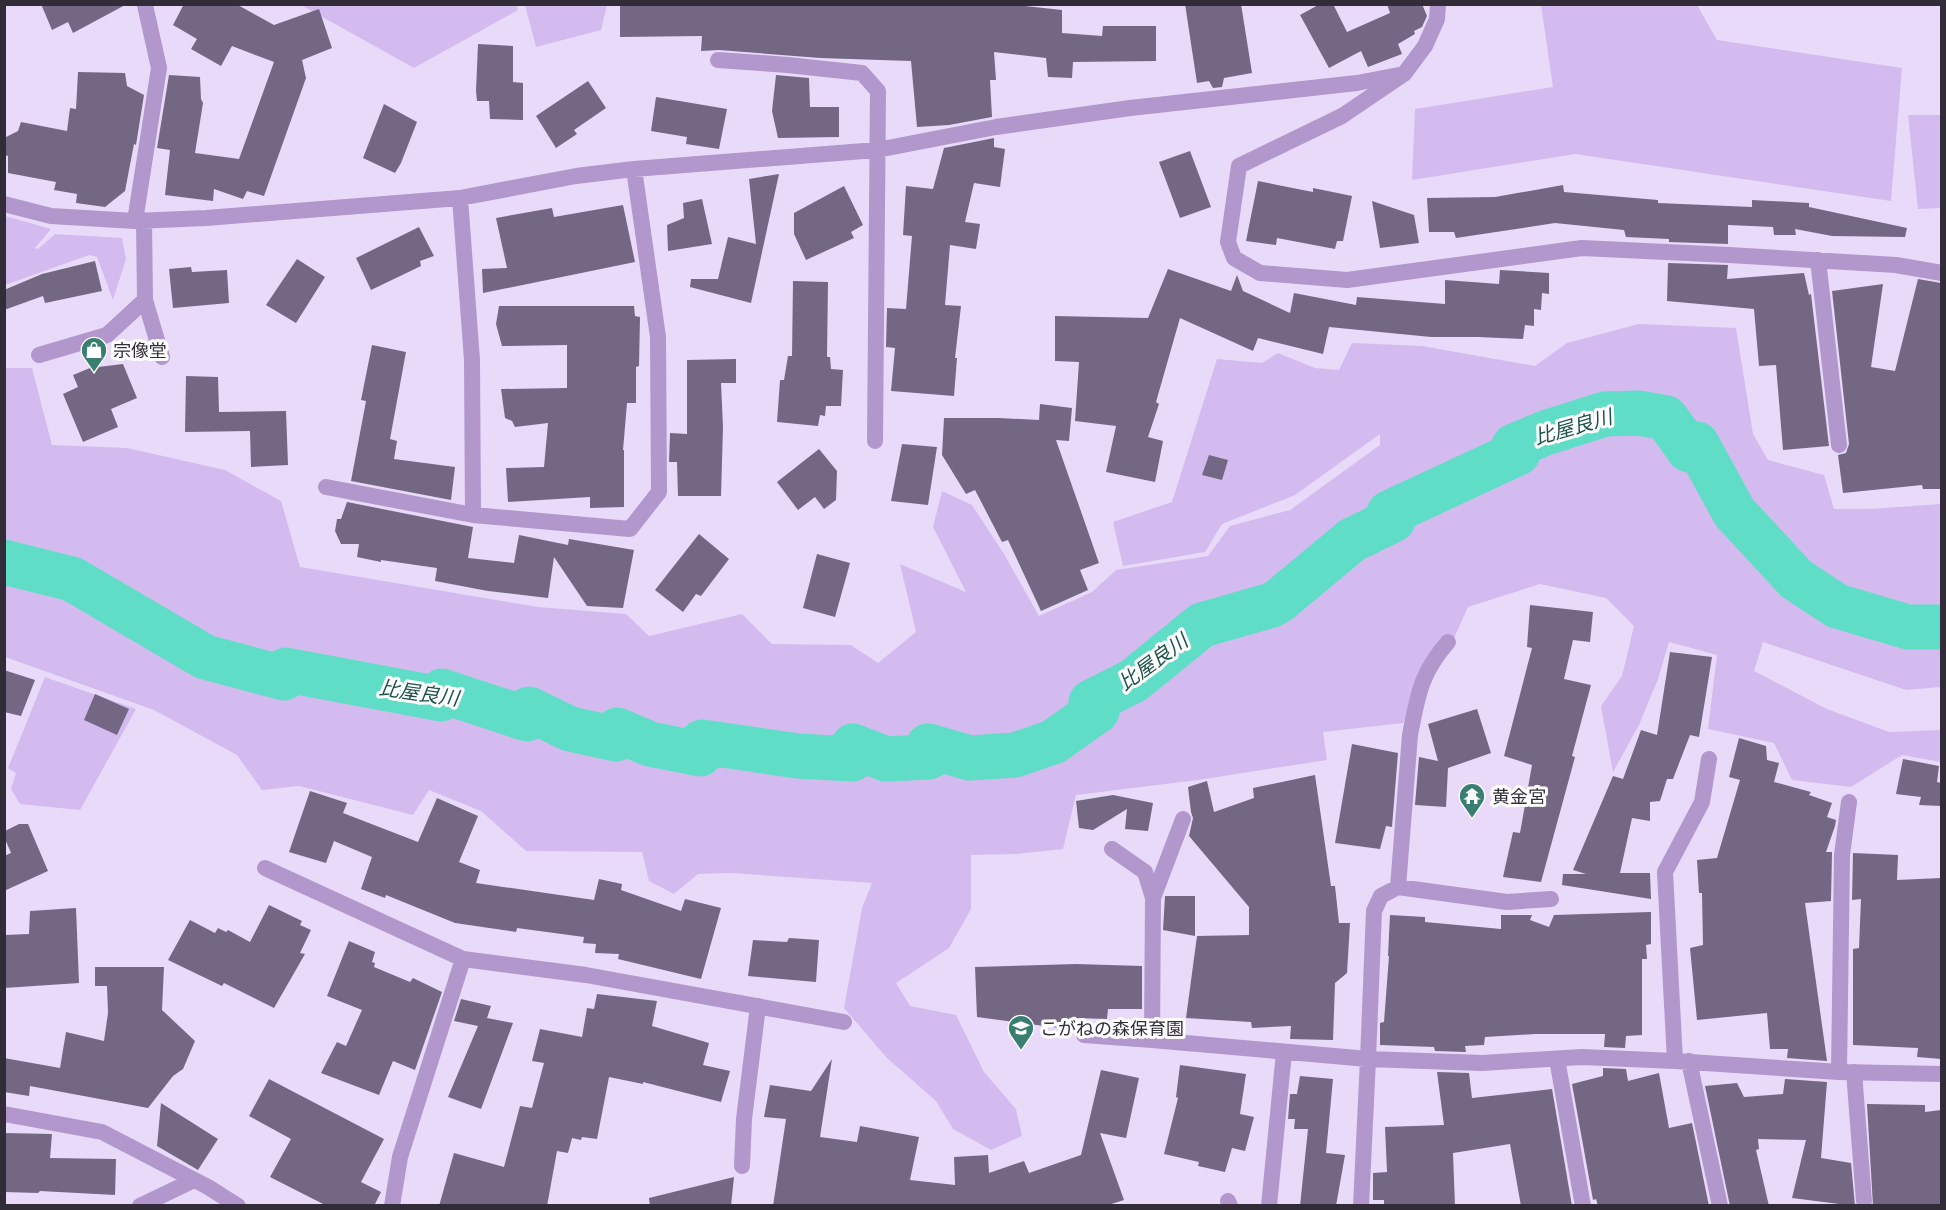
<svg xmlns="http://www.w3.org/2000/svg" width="1946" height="1210" font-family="Inter,'Noto Sans JP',sans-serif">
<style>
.green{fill:#d4bbef}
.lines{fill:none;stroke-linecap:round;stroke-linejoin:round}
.river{stroke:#5fddc6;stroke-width:45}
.building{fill:#746783}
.minor{stroke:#b197cc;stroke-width:16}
.labels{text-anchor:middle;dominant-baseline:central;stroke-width:6;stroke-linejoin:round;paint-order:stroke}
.poi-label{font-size:18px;fill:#322c39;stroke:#fff;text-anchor:start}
.water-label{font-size:20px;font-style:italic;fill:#1b5148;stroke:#fff}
</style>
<rect width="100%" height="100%" fill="#e9dafa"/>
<!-- green -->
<path class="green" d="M516,4L518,10L414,68L301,5Z
M525,5V4L607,5L601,30L536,47Z
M1541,5H1697L1717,40L1902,68L1891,201L1575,154L1412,180L1415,109L1553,87Z
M1908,115H1941V208L1918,209Z
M5,216L51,229L35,248L38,249L55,234L122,238L126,259L113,300L97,257L89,255L5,285Z
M1639,324L1736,328L1753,434L1768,460L1824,475L1834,509H1869L1941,504V687L1906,690L1763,642L1754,671L1827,709L1889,732L1941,730V762L1902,755L1851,787L1792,780L1774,743L1708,729L1717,655L1669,642L1658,679L1639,725L1613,772L1601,706L1622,676L1634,626L1606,598L1540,584L1468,607L1446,656L1403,723L1323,732L1327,760L1198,780L1076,795L1063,849L1016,854L971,855V909L949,948L896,983L910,1006L956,1015L984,1072L1016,1109L1022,1136L991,1150L953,1129L936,1101L887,1058L844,1008L862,908L872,883L731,873L698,874L674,894L649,881L642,852L526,851L481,811L429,790L413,815L299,786L262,790L237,755L154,710L5,657L4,368H32L52,445L127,448L225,470L281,501L300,567L538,607L626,614L649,636L742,614L772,644L851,645L878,663L916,632L900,564L966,592L933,527L942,491L972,505L1004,554L1039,616L1092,592L1116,570L1208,556L1230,526L1290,510L1380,445V434L1295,495L1222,524L1205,552L1123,566L1113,522L1172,502L1217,359L1262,363L1278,353L1315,368L1339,370L1352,343L1422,346L1535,366L1567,343Z
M45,677L136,709L80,810L20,804L11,789L16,773L8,768Z"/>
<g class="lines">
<!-- river -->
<path class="river" d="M4,562L72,579L205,657L284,678L286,670L441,699L442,691L527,719L529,709L570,729L616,739L617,730L650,744L700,754L702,742L798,756L852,759L853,746L886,759L929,757L928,746L970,758L1015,755L1053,742L1097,711L1091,702L1133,681L1202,625L1272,605L1280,600L1352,540L1393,520L1389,513L1518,453L1514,446L1548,432L1605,414L1638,413L1666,418L1689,450L1697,444L1734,512L1796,579L1837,606L1908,627H1942"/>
</g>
<!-- building -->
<path class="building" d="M41,4H127L73,33L68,22L52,30Z
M184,4H236L274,25L319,9L332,48L302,60L306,78L264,196L247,191L243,199L214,189L213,201L165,195L170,150L157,148L169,75L200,77L201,99L203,103L195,153L239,159L274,62L232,46L221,66L191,49L197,39L173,25Z
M620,4H1007L1062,10V33L1102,36L1103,26H1156V61L1073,62L1072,78L1048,77L1046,58L994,52L996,80H990L992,117L949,125L917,127L911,61L820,58L719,50L701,51L702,36L620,37Z
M1185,4H1241L1252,73L1224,78L1222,87L1213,88L1209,81L1197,83Z
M1320,4H1333L1347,32L1390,13L1387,4H1422L1427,16L1422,27L1414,31L1415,34L1398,44L1402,54L1368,67L1361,51L1329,68L1300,15Z
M478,44L513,46V82L523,83V120L490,119L489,101H477L476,91Z
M78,72L125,73L127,86L144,95L136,145L134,144L125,191L105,207L76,203L77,194L54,190L56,182L8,173V156L4,155V138L18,131L21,122L67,131L70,108L76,109Z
M776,75L809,78L810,107H839V137L778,138L772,111Z
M588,81L606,108L574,130L577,134L556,148L536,116Z
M656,97L727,109L719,149L686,144L687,137L651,131Z
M384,104L417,122L401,163L395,173L363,158Z
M994,138V147L1005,149L1000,187L974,183L965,222L980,224L976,249L950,245L945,305L961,306L955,358H957L954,396L891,391L895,348L886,347L887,308L906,309L912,236L903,235L906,186L933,189L944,148Z
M1190,151L1211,207L1180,218L1159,162Z
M779,174L751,303L690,287L691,279H718L728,237L756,244L749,179Z
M1258,181L1313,192V188L1352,196L1343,241H1337L1335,249L1277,238L1276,245L1246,241Z
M1563,185L1564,192L1658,200V203L1752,207V200L1809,203V207L1907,228L1905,237L1832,236L1795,229L1796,235H1774L1773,227L1728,225V244L1669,242V239L1626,237L1624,230L1555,223L1456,238L1454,232H1429L1427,198L1495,197Z
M844,186L863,225L851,232L854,238L806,260L794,234V213Z
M702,199L712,244L668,251L667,225L684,218L683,203Z
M1372,201L1414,215L1419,243L1380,248Z
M623,205L635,262L483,293L482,269L507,268L496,218L552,208L554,217Z
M419,227L434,256L420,261L421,266L371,290L356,258Z
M297,259L325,277L296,323L266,305Z
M95,261L102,291L45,303L43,296L4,310V290L42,274Z
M1668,263L1728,265L1727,279L1804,273L1809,295L1811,294L1829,446L1783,450L1776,365L1759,366L1754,309L1667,301Z
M191,267L192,272L227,270L229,303L173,308L169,269Z
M1168,269L1231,291L1237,275L1243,291L1290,313L1294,293L1356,305L1357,297L1445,304V280L1499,284L1500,270L1549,273V294L1542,293L1541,310L1534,309V326L1525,325L1523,339L1478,337H1431L1329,327L1323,354L1258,338L1253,351L1180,318L1156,402L1159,404L1148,437L1163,441L1155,482L1106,472L1116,426L1075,421L1079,362L1055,361V316L1148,318Z
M1918,279L1941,283V489H1923L1922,485L1843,493L1838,455L1846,453L1849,444L1832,291L1883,284L1871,367L1895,371Z
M793,281L828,282L827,357H830L831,369L843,370L841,406H826L825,416L820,415L818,426L777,422L780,380H784L788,356H792Z
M499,306H634L635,316L640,317L639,366L636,367V403H627L623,450H624V507L590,508V497L508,502L506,468L544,467L548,423L515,427L512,421L505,418L501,389L567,388V345L502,346L496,324Z
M372,345L406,352L390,439L397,441L394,459L455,467L451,500L351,481L366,401L361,400Z
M736,359V383H721L723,427L721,496H678L677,462H669L670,433L687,434V360Z
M123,364L137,398L111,409L118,427L83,442L63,394L78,387L73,375L90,368Z
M186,376L218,377L219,412L286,411L288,465L251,467L250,431L185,432Z
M1040,404L1072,408L1069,441L1056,440L1099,563L1080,570L1088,590L1041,611L1008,540L1002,542L975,490L966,494L942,455L944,418H999L1039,420Z
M902,444L937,447L928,505L891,501Z
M819,449L837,471L836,500L824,509L815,497L798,510L777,482Z
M1209,455L1228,460L1222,480L1202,475Z
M347,502L473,527L468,558L514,563L519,535L568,545L569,539L634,550L623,608L587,606L554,557L548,598L488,591L435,581L437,568L381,560V562L357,557L359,544H341L335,531L337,519H341Z
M699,534L729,559L701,596L696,594L683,612L655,590Z
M817,554L850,563L835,617L803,608Z
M1530,605L1593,612L1590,642L1573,640L1564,679L1591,685L1572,756L1575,757L1541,882L1503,877L1513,832L1520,833L1532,765L1504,756L1532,648L1527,647Z
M1670,652L1712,657L1699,737L1690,735L1673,779H1667L1660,801L1650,802V821L1632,818L1620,873H1650L1651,899L1562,885L1563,874H1586L1573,870L1613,776L1623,779L1641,730L1657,735Z
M4,670L35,680L21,716L4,712Z
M95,694L129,709L117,735L84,720Z
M1477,709L1491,753L1448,768L1446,807L1415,805L1419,757L1438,761L1428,724Z
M1739,738L1766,746L1767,760L1779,763L1774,782L1811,792L1809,795L1832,803L1827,817L1836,820L1835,826L1826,852H1832L1831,901L1805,903L1827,1061L1787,1058L1788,1049H1770L1767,1013L1697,1020L1690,948L1703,945L1702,893H1699L1697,860L1717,858L1740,780L1729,777Z
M1352,744L1398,753L1392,827L1386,826L1380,849L1335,843Z
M1903,759L1939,766L1937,782L1941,783V806L1919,805L1921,797L1896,794Z
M1315,775L1331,886H1335L1339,923H1350L1347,973L1335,983L1333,1040L1290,1039L1291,1026L1252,1028L1251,1022L1186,1018L1197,936L1249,935V907L1189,836L1193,818L1191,812L1188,787L1207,781L1214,812L1254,798L1253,788Z
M310,791L347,803L343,813L418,842L437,798L478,816L459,862L480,870L476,883L594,900L599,879L622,884L621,890L681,911L685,899L721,908L701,979L618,959L619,954L595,953L596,944L583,943L584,937L517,928L516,932L455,923L386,895L385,898L361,889L372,857L334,841L326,863L289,852Z
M1113,795L1153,803L1148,831L1125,829L1127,809L1093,830L1079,828L1076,801Z
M19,824H28L48,871L4,891V856L11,853L5,839V831Z
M1853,853L1898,855L1897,880L1941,878V1059L1917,1057L1918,1048L1853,1045V949L1859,948L1861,899L1852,900Z
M1165,896H1195V936L1163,930Z
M269,905L302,921L300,925L311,930L300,953L305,954L274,1008L224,983L222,986L168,960L190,920L215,933L218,928L226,932L228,930L250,942Z
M76,908L79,983L4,988V935L29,934L30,911Z
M1651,912V944L1646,945L1647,959H1642V1035L1626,1036L1625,1048L1604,1047L1605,1034H1535L1485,1037L1484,1045L1465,1046L1466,1052L1435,1051L1434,1047L1380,1045V1023L1384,1022L1389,956H1388L1390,915L1425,917V922L1501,929V915H1532L1530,920L1549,927L1554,915Z
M789,938L819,940L816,982L748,976L753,940L787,942Z
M349,941L375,952L372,962L375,963L374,967L410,982L413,978L442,992L415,1070L393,1061L379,1095L321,1073L337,1042L346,1046L362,1010L327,996Z
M1076,964L1142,966V1009H1108L1107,1019L1076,1018L1075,1030L977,1017L975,967Z
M95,967H164L162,1010L195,1041L183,1069L173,1076L148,1108L30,1086L29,1096L4,1092V1058L60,1068L66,1032L104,1041L108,1013L107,986H95Z
M597,994L657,1001L652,1026L709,1043L703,1065L730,1071L721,1102L643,1082V1084L609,1077L597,1139L582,1137L581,1140L572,1138L568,1153L557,1151L547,1206H439L454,1153L504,1167L520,1106L532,1108L544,1063L532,1061L540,1029L582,1037L587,1008L594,1009Z
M461,999L491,1006L487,1018L513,1023L481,1109L448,1097L478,1026L454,1021Z
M832,1059L820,1137L857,1142L860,1126L919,1137L910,1180L955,1185L954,1157L988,1155L989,1173L1024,1161L1029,1173L1081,1155L1101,1070L1139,1078L1126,1138L1100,1133L1124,1200L1105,1206H773L786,1119L764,1117L770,1085L811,1091Z
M1180,1065L1246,1074L1240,1114L1254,1117L1245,1151L1232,1148L1225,1172L1198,1166L1199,1162L1164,1154L1178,1098L1176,1097Z
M1603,1068L1626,1069L1628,1081L1659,1073L1669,1128L1692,1123L1709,1206H1598L1596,1199L1593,1200L1572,1084L1603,1076Z
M1437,1072L1469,1073L1472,1098L1552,1089L1572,1206H1521L1510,1144L1453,1153L1455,1206H1384V1200H1373V1173L1387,1172L1385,1127L1444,1125Z
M1300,1076L1333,1079L1326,1153L1345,1155L1336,1206H1300L1308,1129H1294L1295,1119H1288L1290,1094H1297Z
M269,1079L384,1139L361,1182L381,1192L374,1206H327L270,1177L291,1139L249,1116Z
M1785,1079L1827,1082L1821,1158L1851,1163L1855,1206L1792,1198L1806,1140L1758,1139L1759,1149L1756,1150L1769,1206H1730L1705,1086L1737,1083L1744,1097L1783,1094Z
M161,1103L218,1139L198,1170L157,1146Z
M1867,1104L1925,1105V1112L1941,1110V1206H1873Z
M4,1133L52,1134L50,1158L116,1159L115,1195L40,1191L38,1193L4,1192Z
M734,1177L731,1206H650L649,1198Z"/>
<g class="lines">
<!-- minor -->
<path class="minor" d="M1438,4L1437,19L1425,46L1404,74L1342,116L1239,166L1228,242L1234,258L1260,273L1347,280L1582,248L1729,255L1896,265L1942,273
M718,60L788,65L862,73L878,91L875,441
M460,198L472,360L473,515L630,529L659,492L658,337L634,169
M4,204L51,216L135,221L206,218L460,198L576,176L634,169L877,150L996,127L1130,108L1357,83L1404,74
M144,220L145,300L162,357
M135,221L159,68L145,5
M1818,260L1839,445
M39,355L107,335L145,300
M326,487L473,515
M1183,819L1153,898L1152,1040L1368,1059L1374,911L1381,896L1398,887L1507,902L1551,899
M1112,849L1145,872L1153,898
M265,868L463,959
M1398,887L1410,735C1418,695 1420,674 1448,642
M1084,1035L1152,1040
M1557,1059L1583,1206
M1675,1061L1665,872L1702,802L1709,759
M1689,1061L1720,1206
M1839,1072L1842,855L1849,802
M1854,1072L1864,1201
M4,1114L102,1132L208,1187L238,1206
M742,1166L744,1119L758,1006
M1228,1201L1230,1206
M140,1206L194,1180
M392,1206L400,1157L463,959L586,975L844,1022
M1269,1206L1284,1052
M1361,1206L1368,1059L1482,1063L1582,1057L1675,1061L1839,1072L1942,1074"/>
</g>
<!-- icons -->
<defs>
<g id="shop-pin" transform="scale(1.35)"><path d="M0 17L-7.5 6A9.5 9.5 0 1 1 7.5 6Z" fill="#3a7e71" stroke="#fff"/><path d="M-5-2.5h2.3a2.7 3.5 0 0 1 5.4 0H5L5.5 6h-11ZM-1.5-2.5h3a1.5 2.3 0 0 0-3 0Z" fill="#fff"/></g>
<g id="temple-pin" transform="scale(1.35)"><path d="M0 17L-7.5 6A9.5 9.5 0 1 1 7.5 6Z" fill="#3a7e71" stroke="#fff"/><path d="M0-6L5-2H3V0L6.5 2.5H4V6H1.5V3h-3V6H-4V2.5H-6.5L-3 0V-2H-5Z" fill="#fff"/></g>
<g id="school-pin" transform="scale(1.35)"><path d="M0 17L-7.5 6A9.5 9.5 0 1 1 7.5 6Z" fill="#3a7e71" stroke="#fff"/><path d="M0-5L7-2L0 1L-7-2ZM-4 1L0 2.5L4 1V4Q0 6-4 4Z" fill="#fff"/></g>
</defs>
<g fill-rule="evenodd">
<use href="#shop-pin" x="94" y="350"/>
<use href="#temple-pin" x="1472" y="796"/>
<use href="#school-pin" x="1021" y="1028"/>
</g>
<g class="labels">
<!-- poi labels -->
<g class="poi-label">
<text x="113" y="350">宗像堂</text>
<text x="1492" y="796">黄金宮</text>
<text x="1040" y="1028">こがねの森保育園</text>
</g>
<!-- water labels -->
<g class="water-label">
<text transform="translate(1573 427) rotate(-16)">比屋良川</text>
<text transform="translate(1153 662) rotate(-36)">比屋良川</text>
<text transform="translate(419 693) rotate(8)">比屋良川</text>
</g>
</g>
<!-- border -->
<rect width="1946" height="1210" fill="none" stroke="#322c39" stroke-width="12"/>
</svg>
